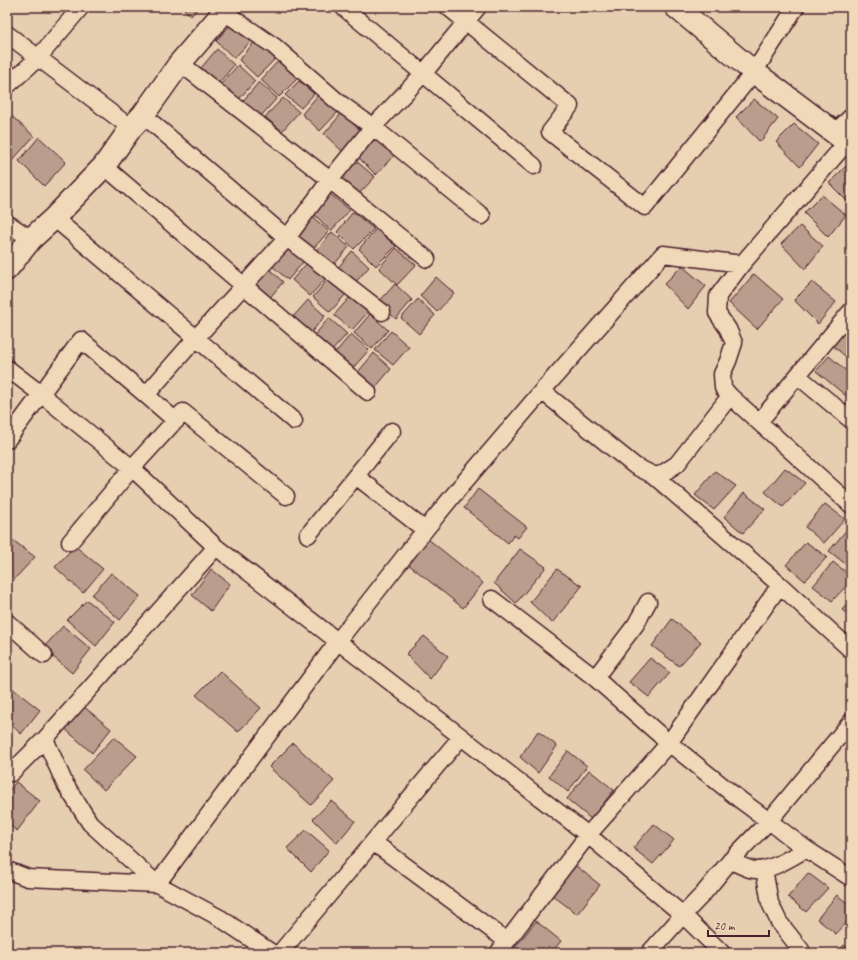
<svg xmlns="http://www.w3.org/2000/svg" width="858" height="960" font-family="Caveat,sans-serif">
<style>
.building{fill:#ba9d8c;stroke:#4a1f2b}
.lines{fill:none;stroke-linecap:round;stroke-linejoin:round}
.street-casing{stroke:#4a1f2b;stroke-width:19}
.secondary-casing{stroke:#4a1f2b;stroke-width:25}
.street{stroke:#f0d9b9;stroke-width:16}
.secondary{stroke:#f0d9b9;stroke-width:22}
</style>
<rect width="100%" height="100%" fill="#e6ceb1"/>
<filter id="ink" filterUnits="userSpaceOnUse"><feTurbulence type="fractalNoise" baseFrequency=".025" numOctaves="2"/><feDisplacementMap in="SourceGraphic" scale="8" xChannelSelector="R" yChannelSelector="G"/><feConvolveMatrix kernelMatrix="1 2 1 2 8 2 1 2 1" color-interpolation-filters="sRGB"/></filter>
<g filter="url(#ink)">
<!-- building -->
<path class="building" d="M182,7H199L191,16Z
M234,21L254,38L234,58L216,41Z
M256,40L277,57L257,77L239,60Z
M217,49L234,65L218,84L201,68Z
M279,60L299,77L279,97L261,80Z
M238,65L255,81L239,99L221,84Z
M299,81L314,94L301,108L285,95Z
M259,82L277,98L260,117L243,101Z
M319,94L339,111L320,131L302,114Z
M283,98L299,112L282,131L265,117Z
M754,99L778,119L760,142L736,117Z
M7,112L34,136L12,161L7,156Z
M341,114L362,131L342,151L324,134Z
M794,124L818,144L800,167L776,142Z
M39,137L66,162L44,186L19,161Z
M375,138L395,154L376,175L358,157Z
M355,160L375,177L356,197L338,180Z
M847,165L851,168V205L829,183Z
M330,194L350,210L331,231L313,213Z
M822,195L846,215L828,237L804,213Z
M353,212L374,229L354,249L337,232Z
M310,215L329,231L312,250L293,234Z
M800,226L823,246L805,269L781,244Z
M376,229L396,246L376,266L359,249Z
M332,232L349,247L332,267L315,252Z
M286,245L304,261L288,280L270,264Z
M396,248L416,265L397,285L379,268Z
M352,251L369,267L353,285L336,270Z
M309,261L327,277L310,296L292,280Z
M266,266L283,282L267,301L249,285Z
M682,266L706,286L688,309L664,284Z
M754,274L783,299L757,329L729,303Z
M436,277L454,293L437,312L420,296Z
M329,278L346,294L330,312L313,297Z
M812,282L836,302L818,324L794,300Z
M395,284L412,300L396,319L378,303Z
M351,296L368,312L352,330L334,315Z
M418,299L435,315L419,334L401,318Z
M308,300L325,316L309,335L291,319Z
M370,314L388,330L372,349L354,333Z
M329,318L347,334L331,352L313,337Z
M845,330L851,335V361L832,345Z
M391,331L409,347L393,365L375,350Z
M351,334L369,350L352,369L335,353Z
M374,353L391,369L375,388L358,372Z
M829,356L851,375V400L816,371Z
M785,468L805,483L783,507L765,492Z
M715,471L736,486L714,510L695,495Z
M478,489L527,527L518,538L514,535L508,543L464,508Z
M744,493L765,509L743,533L724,517Z
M825,504L845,519L824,543L805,527Z
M849,527L851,528V563L848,566L829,551Z
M428,539L483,583L463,608L408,564Z
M14,541L35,557L7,587V549Z
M806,542L827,557L805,581L786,565Z
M75,546L103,569L83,593L55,567Z
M520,549L546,567L516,603L494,583Z
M833,562L851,576V581L832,601L813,586Z
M211,569L230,584L211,611L192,595Z
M557,569L582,586L552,623L530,602Z
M111,573L140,596L120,620L92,595Z
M851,599V617L842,610Z
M87,600L115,622L96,646L67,620Z
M672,619L701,642L679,666L652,646Z
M63,626L91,649L72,673L43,648Z
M424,636L448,656L430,679L406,654Z
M650,658L670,673L649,697L629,682Z
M220,671L261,708L238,732L196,695Z
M12,688L40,710L21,734L7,721V693Z
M83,706L111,729L92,753L63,727Z
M538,731L557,746L538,773L520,757Z
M114,737L137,756L104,790L83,770Z
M293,743L334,781L311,805L269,767Z
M568,751L587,766L568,792L549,776Z
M589,770L614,790L591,819L567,799Z
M16,782L40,801L17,831L7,823V793Z
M331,801L355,821L337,843L313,819Z
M654,824L674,840L653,864L633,848Z
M306,830L329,850L311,872L287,848Z
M575,865L600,885L577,914L552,895Z
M808,873L828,888L806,912L788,897Z
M837,895L851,906V918L836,934L817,919Z
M536,921L561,941L551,953H517L513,950Z
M844,945L851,951V953H837Z"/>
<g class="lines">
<!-- street casing -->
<g class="street-casing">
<path id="street" d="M343,7L534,166
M448,7L570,106L550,132L645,207L754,72L796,7
M224,12L274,46L337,101L373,127L482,216
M7,34L131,128
M180,63L330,180L427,259
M7,86L38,58L81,7
M143,115L287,238L382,312
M834,133L851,117
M104,166L368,392
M54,218L294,421
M7,223L31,239
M7,368L41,394L132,468L216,547L588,835L683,915L703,894L730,861L769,821L806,849L851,878
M798,376L851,420
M542,391L635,466L653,475H660L677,464L730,396L851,505
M730,396L723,388L722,374L728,361L734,343L728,329L717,313L718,296L742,264
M176,421L146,395L196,338L287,238L330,180L373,127L423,74L478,7
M759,422L851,311
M7,440L81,340L146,395
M653,475L780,585L851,650
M356,476L425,530
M308,535L392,431
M70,542L132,468L183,412L286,496
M492,599L595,678L669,743L739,799L769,821L851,722
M7,622L44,655
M595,678L636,624L648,602
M45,739L65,784L90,823L157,884L220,918L272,953
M7,770L11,773L45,739L216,547
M373,842L507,941
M730,861C737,863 743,867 750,869C767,874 792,857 806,849
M764,869L770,903L779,922L801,950L802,953
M7,870L28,878L157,884L338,641L425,530L460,487L542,391L663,254L742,264L847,142
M280,953L461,737
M498,953L588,835L669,743L780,585
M649,953L683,915L722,953"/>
</g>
<!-- secondary casing -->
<g class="secondary-casing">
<path id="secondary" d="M676,7L754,72L851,145
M7,269L31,239L54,218L104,166L131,128L143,115L180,63L228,7"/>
</g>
<!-- street -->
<use href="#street" class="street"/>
<!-- secondary -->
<use href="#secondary" class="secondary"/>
</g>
</g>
<!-- margin -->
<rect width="858" height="960" fill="none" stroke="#f0d9b9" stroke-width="24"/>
<rect x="12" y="12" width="834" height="936" fill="none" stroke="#4a1f2b" stroke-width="1.5" filter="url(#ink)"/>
<!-- scale -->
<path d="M708 930v6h61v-6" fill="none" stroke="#4a1f2b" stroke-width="2"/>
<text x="714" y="930" font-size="12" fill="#4a1f2b" stroke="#f0d9b9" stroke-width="3" paint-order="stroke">20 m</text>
</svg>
